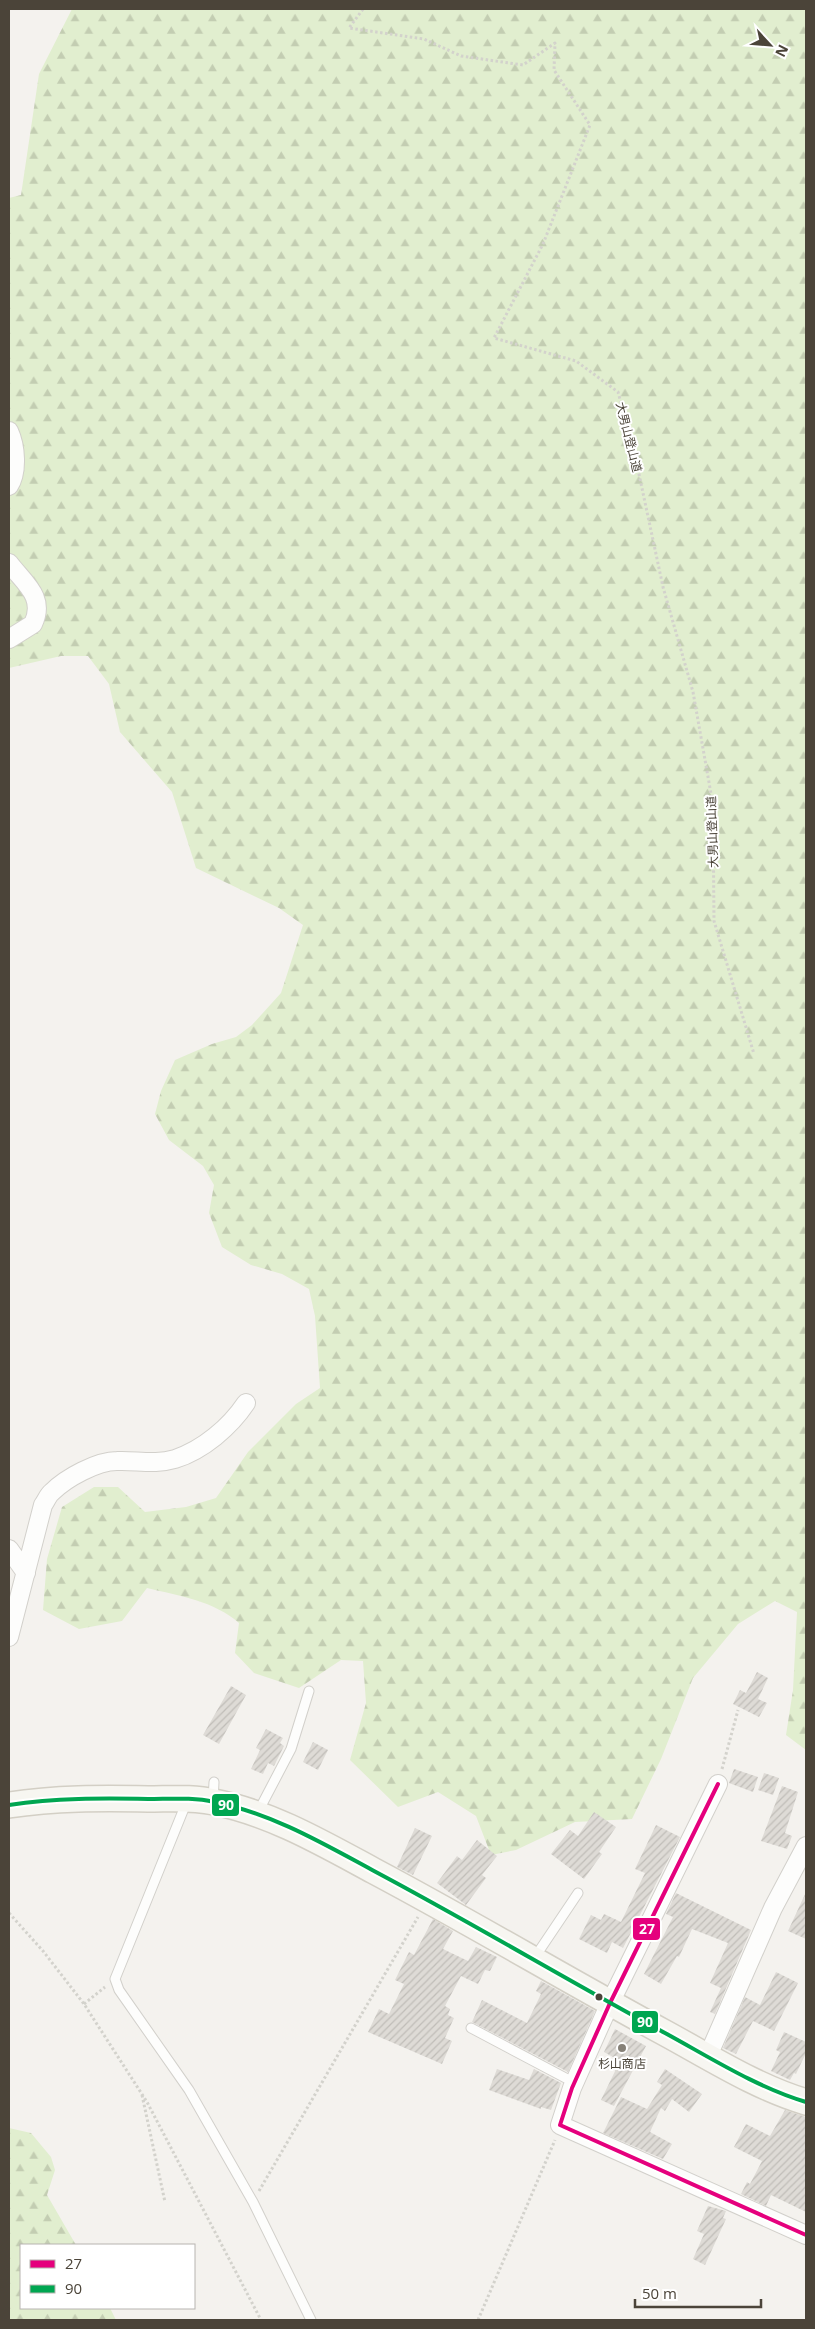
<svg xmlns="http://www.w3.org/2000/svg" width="815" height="2329" font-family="'Open Sans','Noto Sans JP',sans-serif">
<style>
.forest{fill:url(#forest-firs)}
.building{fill:url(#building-hatch)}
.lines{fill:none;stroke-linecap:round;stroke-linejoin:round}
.lane-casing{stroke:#d2d0cb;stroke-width:11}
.street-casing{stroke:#d2d0cb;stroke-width:20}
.secondary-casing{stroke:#d3cfc5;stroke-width:28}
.path{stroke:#d3d2cc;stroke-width:3;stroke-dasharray:2.5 2.5;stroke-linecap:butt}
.lane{stroke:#fdfdfc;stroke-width:9}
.street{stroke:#fdfdfc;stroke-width:18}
.secondary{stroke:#f7f6f1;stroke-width:25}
.bus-1-casing{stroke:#fff;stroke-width:8}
.bus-2-casing{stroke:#fff;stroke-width:8}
.bus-1{stroke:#e5007d;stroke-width:4}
.bus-2{stroke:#00a651;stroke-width:4}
.bus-dot{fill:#4b4439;stroke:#fff;stroke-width:2}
.poi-dot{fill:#868178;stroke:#fff;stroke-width:2}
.labels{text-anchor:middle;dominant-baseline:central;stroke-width:4;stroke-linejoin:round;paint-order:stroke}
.street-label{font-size:12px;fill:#4b4439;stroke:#fff}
.poi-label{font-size:12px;fill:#4b4439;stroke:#fff}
.line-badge{stroke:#fff;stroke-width:2}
.badge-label{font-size:14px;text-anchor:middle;font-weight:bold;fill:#fff}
</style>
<defs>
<pattern id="forest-firs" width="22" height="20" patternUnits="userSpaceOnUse" patternTransform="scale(1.25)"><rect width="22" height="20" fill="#e1eecf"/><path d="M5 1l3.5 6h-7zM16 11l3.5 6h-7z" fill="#c3cdb2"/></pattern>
<pattern id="building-hatch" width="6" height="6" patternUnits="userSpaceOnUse" patternTransform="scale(1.25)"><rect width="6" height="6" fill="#dedbd6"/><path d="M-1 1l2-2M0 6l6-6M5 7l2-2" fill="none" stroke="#c0bdb8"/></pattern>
</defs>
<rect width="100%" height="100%" fill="#f4f2ee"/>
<!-- forest -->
<path class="forest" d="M72,9H806V1750L786,1735L793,1690L797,1612L775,1601L738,1624L693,1678L661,1759L632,1819L575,1822L516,1850L491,1855L476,1816L438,1792L398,1807L350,1760L366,1703L363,1661L341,1660L299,1688L254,1673L235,1653L239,1623C214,1601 180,1596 147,1588L122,1621L79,1629L43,1610L47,1559L62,1507L94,1487H118L145,1512L186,1507L216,1498L248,1452L296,1404L320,1388L315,1316L309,1289L282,1274L251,1265L222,1247L209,1213L214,1185L203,1166L169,1140L155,1114L161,1091L175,1060L212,1044L236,1037L252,1025L281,993L303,925L279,908L196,868L172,792L120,732L109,684L88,656H61L9,668V198L21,195L39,74Z
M9,2128L31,2133L51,2157L55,2170L47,2195L76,2245H21V2308H110L116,2320H9Z"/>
<!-- building -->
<path class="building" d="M757,1672L768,1678L758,1699L767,1703L759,1717L733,1704L740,1690L746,1693Z
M231,1686L246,1695L219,1744L203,1735Z
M266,1729L283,1738L280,1743L284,1746L274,1766L268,1763L263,1774L251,1769L260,1750L256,1748Z
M313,1742L328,1750L318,1770L303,1762Z
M734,1769L758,1777L753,1792L729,1783Z
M764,1773L779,1778L773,1795L758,1790Z
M782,1786L798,1792L785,1833L792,1836L787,1849L761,1841Z
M594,1812L616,1827L599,1852L602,1854L584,1879L551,1854L570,1830L578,1836Z
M656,1825L680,1837L623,1948L612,1942L607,1953L579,1939L591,1915L601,1920L604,1914L621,1922L645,1873L635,1869Z
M415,1828L432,1836L413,1875L397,1867Z
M477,1840L497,1856L482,1875L486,1878L466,1905L437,1883L457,1856L462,1860Z
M806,1892V1939L788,1931Z
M676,1893L751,1930L715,2014L710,2012L721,1988L710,1983L728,1943L692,1929L679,1957L677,1956L661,1984L644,1974L673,1917L666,1914Z
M433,1919L453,1931L443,1949L468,1961L476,1947L497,1957L490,1971L485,1970L478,1984L461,1976L445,2006L450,2009L448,2015L454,2018L445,2038L452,2041L442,2064L368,2032L379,2009L389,2014L404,1984L395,1980L409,1952L414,1955Z
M776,1972L798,1983L774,2031L753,2021L736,2054L723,2048L745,1997L760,2005Z
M541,1981L595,2011L568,2072L472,2022L482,2000L527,2023L541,1994L536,1991Z
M615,2029L646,2046L614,2106L601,2100L620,2061L604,2052Z
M784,2032L806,2042V2053L796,2074L794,2073L790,2080L771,2071L780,2052L776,2050Z
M497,2069L529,2080L534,2069L561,2083L551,2110L541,2107V2109L489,2090Z
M665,2069L702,2094L689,2112L672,2099L665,2111L661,2108L650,2132L672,2144L663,2159L603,2133L621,2097L647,2109L662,2085L657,2082Z
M785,2110L806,2117V2212L771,2195L766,2206L741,2194L747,2182L750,2184L762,2161L734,2147L746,2124L770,2136Z
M708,2206L726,2211L723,2218L726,2219L705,2265L693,2259L704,2234L697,2231Z"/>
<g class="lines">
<!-- lane casing -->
<g class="lane-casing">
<path id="lane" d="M187,1801L115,1979L119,1990L189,2090L253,2202L311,2320
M213,1801L214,1782
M258,1812L291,1749L309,1691
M535,1957L578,1893
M471,2028L575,2083"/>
</g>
<!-- street casing -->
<g class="street-casing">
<path id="street" d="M9,431C16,446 18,472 9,486
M9,563C24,583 46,597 33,624L9,639
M9,1549L26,1573
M9,1637L43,1505C46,1501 48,1495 52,1492C66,1478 97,1461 117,1461C136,1460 155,1465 175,1459C203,1450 230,1427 246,1403
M718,1784L610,2003L572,2088L560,2125L806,2235
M708,2056L773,1908L806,1846"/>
</g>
<!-- secondary casing -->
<g class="secondary-casing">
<path id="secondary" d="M9,1805C56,1798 101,1798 148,1799C170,1799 193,1797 214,1802C271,1813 324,1844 374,1871C472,1923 567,1980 665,2033C711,2058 756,2087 806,2102"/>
</g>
<!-- path -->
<path class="path" d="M363,9L349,28L424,39L461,56L523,65L555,43L554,70L590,125L543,244L494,338L576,361L618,392L633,446L663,587L693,692L713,805L714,921L754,1054
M722,1769L738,1710
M9,1913L43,1951L84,2004L147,2102L261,2320
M84,2004L105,1987
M142,2095L165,2202
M259,2191L418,1917
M478,2320L555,2140"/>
<!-- lane -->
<use href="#lane" class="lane"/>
<!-- street -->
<use href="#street" class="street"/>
<!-- secondary -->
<use href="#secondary" class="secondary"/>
<!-- bus-1 casing -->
<g class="bus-1-casing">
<path id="bus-1" d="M718,1784L610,2003L572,2088L560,2125L806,2235"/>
</g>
<!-- bus-2 casing -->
<g class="bus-2-casing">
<path id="bus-2" d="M9,1805C56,1798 101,1798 148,1799C170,1799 193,1797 214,1802C271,1813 324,1844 374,1871C472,1923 567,1980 665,2033C711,2058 756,2087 806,2102"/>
</g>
<!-- bus-1 -->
<use href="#bus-1" class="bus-1"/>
<!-- bus-2 -->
<use href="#bus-2" class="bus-2"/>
</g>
<!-- markers -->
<circle class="bus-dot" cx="599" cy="1997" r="4.5"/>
<circle class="poi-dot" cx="622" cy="2048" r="5"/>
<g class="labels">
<!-- street labels -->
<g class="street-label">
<text transform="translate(629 437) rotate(76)">大男山登山道</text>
<text transform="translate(712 832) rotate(-92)">大男山登山道</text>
</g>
<!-- poi labels -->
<g class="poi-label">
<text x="622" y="2063">杉山商店</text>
</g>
</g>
<g class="line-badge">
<rect x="211" y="1793" width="29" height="24" rx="5" fill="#00a651"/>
<rect x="632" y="1917" width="29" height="24" rx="5" fill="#e5007d"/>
<rect x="631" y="2010" width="28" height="24" rx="5" fill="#00a651"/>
</g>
<g class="badge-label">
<text x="226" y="1810">90</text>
<text x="647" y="1934">27</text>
<text x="645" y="2027">90</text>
</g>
<!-- border -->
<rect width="815" height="2329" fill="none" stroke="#4b4439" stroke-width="20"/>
<!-- legend -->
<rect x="20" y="2244" width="175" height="65" fill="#ffffff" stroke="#b7b4b0"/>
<rect x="30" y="2260" width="25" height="8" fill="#e5007d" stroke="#b7b4b0"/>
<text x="65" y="2269" font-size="15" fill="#4b4439">27</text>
<rect x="30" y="2285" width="25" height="8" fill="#00a651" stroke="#b7b4b0"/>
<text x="65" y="2294" font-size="15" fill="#4b4439">90</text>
<!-- north arrow -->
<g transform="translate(770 45) rotate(116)" stroke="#ffffff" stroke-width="4" paint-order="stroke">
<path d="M0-4L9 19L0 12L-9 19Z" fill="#4b4439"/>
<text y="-8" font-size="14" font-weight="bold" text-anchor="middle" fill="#4b4439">N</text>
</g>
<!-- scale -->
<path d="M635 2299v8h126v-8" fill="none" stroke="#4b4439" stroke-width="2.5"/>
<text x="642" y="2299" font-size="15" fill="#4b4439" stroke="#ffffff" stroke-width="4" paint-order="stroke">50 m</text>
</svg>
